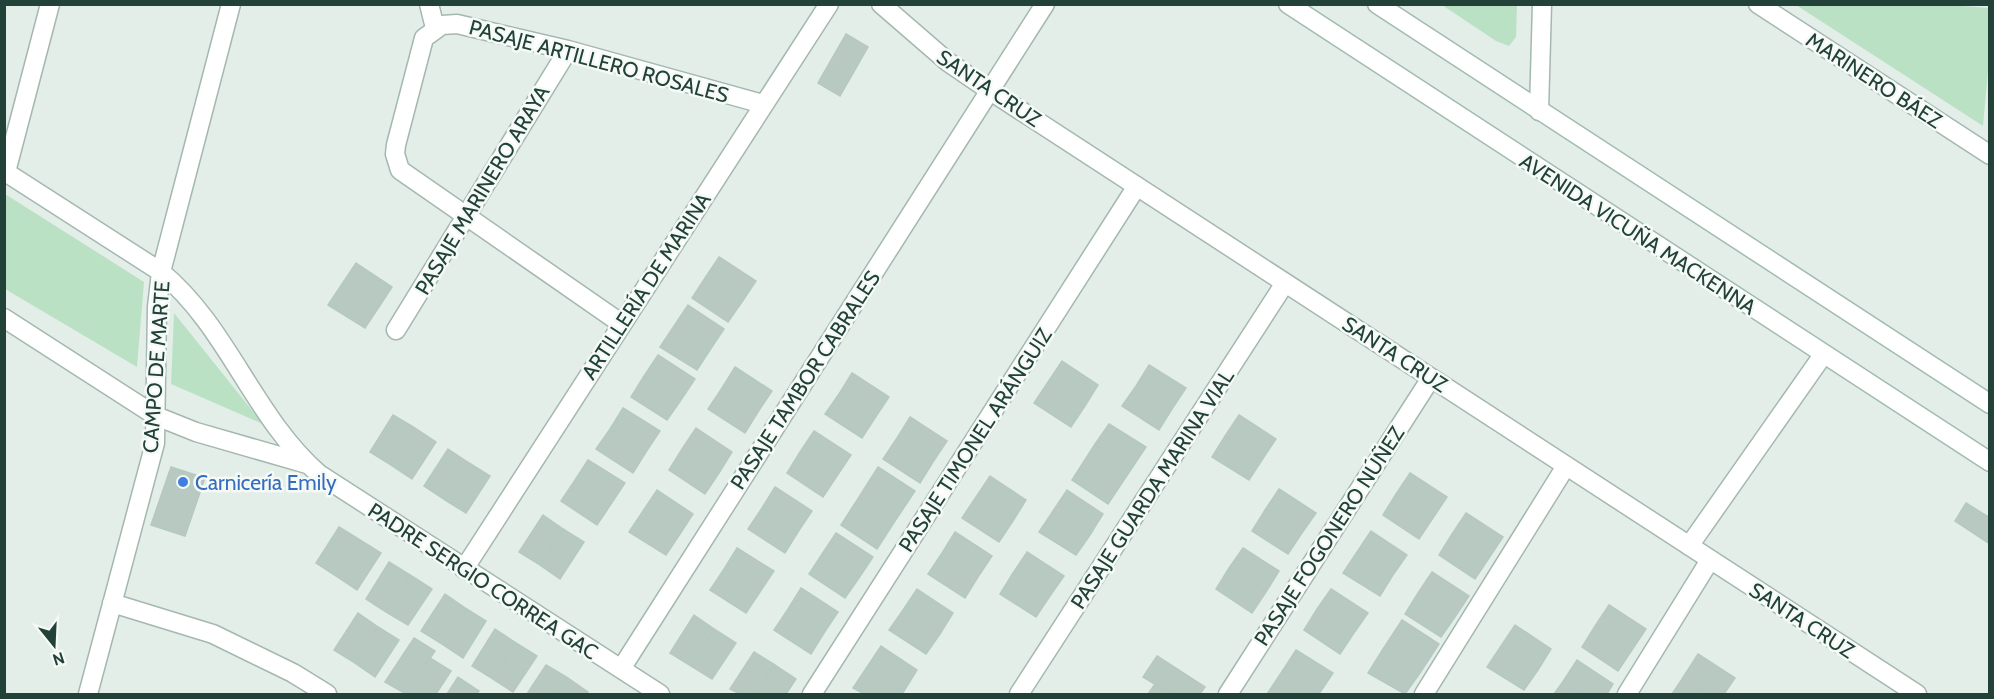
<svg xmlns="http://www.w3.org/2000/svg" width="1994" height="699" font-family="Cabin,sans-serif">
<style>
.green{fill:#bbe1c5}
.building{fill:#b8c9c2;stroke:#b5c8c1;stroke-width:1.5}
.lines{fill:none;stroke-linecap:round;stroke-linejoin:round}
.street-casing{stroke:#a5b7b1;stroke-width:21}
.secondary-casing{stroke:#a1bbb2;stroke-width:21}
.street{stroke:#fff;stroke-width:18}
.secondary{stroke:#fff;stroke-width:18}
.shop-dot{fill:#3f7fe0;stroke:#f5faf7;stroke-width:2}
.labels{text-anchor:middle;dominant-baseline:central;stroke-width:5;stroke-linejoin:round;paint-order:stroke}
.street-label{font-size:21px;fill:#214139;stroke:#f5faf7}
.shop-label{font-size:21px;fill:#366cbe;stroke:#f5faf7;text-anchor:start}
</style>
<rect width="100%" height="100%" fill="#e3eee9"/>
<!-- green -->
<path class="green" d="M1442,5H1517L1516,37L1509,46L1496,41Z
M1951,5L1989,8V60L1983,126L1796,5Z
M5,194L144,282L137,367L5,289Z
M174,313L263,424L171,384Z"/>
<!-- building -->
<path class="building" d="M846,34L868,47L840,96L818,83Z
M719,257L756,281L742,302L705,278Z
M356,263L392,287L379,307L342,284Z
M705,278L742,302L728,322L692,298Z
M342,284L379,307L365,328L328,305Z
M688,305L724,329L710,350L674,326Z
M674,326L710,350L697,370L660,347Z
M658,355L695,379L681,400L644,376Z
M1062,361L1098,385L1085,406L1048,382Z
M1149,365L1186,388L1172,409L1136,386Z
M735,367L772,391L758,412L722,388Z
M852,373L889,397L875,418L839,394Z
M644,376L681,400L667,420L631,397Z
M1048,382L1085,406L1071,427L1034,403Z
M1136,386L1172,409L1159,430L1122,406Z
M722,388L758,412L745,433L708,409Z
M839,394L875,418L862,438L825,414Z
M623,408L660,431L646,452L610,429Z
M393,415L415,428L391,465L370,452Z
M1239,415L1276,439L1262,460L1225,436Z
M910,417L947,441L933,462L897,438Z
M1109,424L1146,447L1132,468L1095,444Z
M415,428L436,442L412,479L391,465Z
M696,428L732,452L719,473L682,449Z
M610,429L646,452L633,473L596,449Z
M814,431L851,455L837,476L800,452Z
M1225,436L1262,460L1249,480L1212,457Z
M897,438L933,462L920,483L883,459Z
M1095,444L1132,468L1108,504L1072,480Z
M448,449L469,463L445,500L424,486Z
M682,449L719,473L705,494L669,470Z
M800,452L837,476L823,497L787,473Z
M588,460L625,483L611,504L575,480Z
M469,463L490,476L466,513L445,500Z
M171,467L205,478L185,536L151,525Z
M878,467L915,491L895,521L859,497Z
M1410,473L1447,497L1433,518L1396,494Z
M990,476L1026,500L1013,521L976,497Z
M575,480L611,504L597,525L561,501Z
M775,487L812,511L798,532L762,508Z
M1279,489L1316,513L1302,533L1265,510Z
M657,490L693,514L680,534L643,511Z
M1067,490L1103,514L1090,535L1053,511Z
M1396,494L1433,518L1419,539L1383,515Z
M859,497L895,521L877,549L841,525Z
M976,497L1013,521L999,542L962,518Z
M1966,503L1990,518V544L1955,521Z
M762,508L798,532L785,553L748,529Z
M1265,510L1302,533L1288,554L1252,531Z
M643,511L680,534L666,555L629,532Z
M1053,511L1090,535L1076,555L1039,532Z
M1466,513L1503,537L1489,558L1452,534Z
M543,515L563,529L540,565L519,552Z
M339,527L360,540L336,576L316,563Z
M563,529L584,542L560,579L540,565Z
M1371,531L1407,555L1393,575L1357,552Z
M955,532L992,556L978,577L942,553Z
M836,533L873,557L859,578L822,554Z
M1452,534L1489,558L1475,579L1439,555Z
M360,540L381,553L357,590L336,576Z
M737,548L774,571L760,592L724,569Z
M1243,548L1279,571L1266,592L1229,568Z
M1027,552L1064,576L1050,596L1013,573Z
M1357,552L1393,575L1380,596L1343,573Z
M942,553L978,577L965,598L928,574Z
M822,554L859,578L845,598L809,574Z
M389,562L410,575L386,612L366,599Z
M1229,568L1266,592L1252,613L1216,589Z
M724,569L760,592L746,613L710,590Z
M1432,572L1469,596L1455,617L1418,593Z
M1013,573L1050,596L1036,617L1000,594Z
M410,575L432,589L408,625L386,612Z
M801,588L838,612L824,633L788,609Z
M917,589L953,613L940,634L903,610Z
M1331,589L1368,613L1354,633L1317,609Z
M1418,593L1455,617L1441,637L1405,614Z
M445,594L465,608L442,644L421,631Z
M1609,605L1646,629L1632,650L1595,626Z
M465,608L486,621L463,658L442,644Z
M788,609L824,633L811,654L774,630Z
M1317,609L1354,633L1340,654L1304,630Z
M903,610L940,634L926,654L889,630Z
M358,613L378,627L355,663L334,650Z
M694,615L714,629L691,666L670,653Z
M1402,620L1439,644L1420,673L1383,649Z
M1515,625L1551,649L1538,670L1501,646Z
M1595,626L1632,650L1618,671L1582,647Z
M378,627L399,640L375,677L355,663Z
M495,629L516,643L493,679L472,666Z
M714,629L736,643L712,679L691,666Z
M414,638L435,651L406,694L385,682Z
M516,643L537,656L513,692L493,679Z
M881,646L917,670L904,691L867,667Z
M1501,646L1538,670L1524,690L1487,667Z
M1383,649L1420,673L1405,694L1368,673Z
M1296,650L1333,673L1319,694L1283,670Z
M754,652L775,665L756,694H740L730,689Z
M1698,654L1735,678L1724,694H1706L1682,679Z
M1157,656L1205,687L1200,694H1171L1143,677Z
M430,658L451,671L436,694H407Z
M1577,660L1613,684L1607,694H1580L1562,683Z
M546,665L568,678L557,694H527Z
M775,665L796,679L786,694H756Z
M867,667L904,691L902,694H864L853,688Z
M1283,670L1319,694H1267Z
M458,677L479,691L477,694H447Z
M568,678L588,692L586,694H557Z
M1682,679L1706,694H1672Z
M1562,683L1580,694H1554Z
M1155,684L1171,694H1148Z"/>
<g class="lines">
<!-- street casing -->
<g class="street-casing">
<path id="street" d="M429,4L435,28
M881,4L948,62L989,90L1917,694
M1758,4L1990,155
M1539,111L1542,4
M4,171L161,272C228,327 254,418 319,474L660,694
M6,172L50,4
M4,318L156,416L196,432L307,464
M622,324L400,170L395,154L396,145L424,38L442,25L457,24L568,50L763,104
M396,330L568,50
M1689,546L1823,355
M464,569L829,4
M112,603L213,634L293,673L327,694
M621,669L1045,4
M88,694L155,443L157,307L161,272L231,4
M812,694L1137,186
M1019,694L1285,283
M1228,694L1431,378
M1424,694L1566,466
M1627,694L1710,560"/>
</g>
<!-- secondary casing -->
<g class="secondary-casing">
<path id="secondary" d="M1288,4L1990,462
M1377,4L1990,404"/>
</g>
<!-- street -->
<use href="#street" class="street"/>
<!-- secondary -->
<use href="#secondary" class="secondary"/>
</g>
<!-- markers -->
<circle class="shop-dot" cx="183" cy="482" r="6"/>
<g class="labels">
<!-- street labels -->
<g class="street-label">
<text transform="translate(599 61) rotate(15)">PASAJE ARTILLERO ROSALES</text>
<text transform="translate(1874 80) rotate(33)">MARINERO BÁEZ</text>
<text transform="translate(989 88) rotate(34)">SANTA CRUZ</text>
<text transform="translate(482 190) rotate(-59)">PASAJE MARINERO ARAYA</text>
<text transform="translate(1638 234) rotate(33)">AVENIDA VICUÑA MACKENNA</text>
<text transform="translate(646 286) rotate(-57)">ARTILLERÍA DE MARINA</text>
<text transform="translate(1395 354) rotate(33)">SANTA CRUZ</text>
<text transform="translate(156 367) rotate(-86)">CAMPO DE MARTE</text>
<text transform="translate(805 380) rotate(-57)">PASAJE TAMBOR CABRALES</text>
<text transform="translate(975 440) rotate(-57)">PASAJE TIMONEL ARÁNGUIZ</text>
<text transform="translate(1152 489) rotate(-57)">PASAJE GUARDA MARINA VIAL</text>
<text transform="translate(1329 536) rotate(-57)">PASAJE FOGONERO NÚÑEZ</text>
<text transform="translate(483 581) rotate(33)">PADRE SERGIO CORREA GAC</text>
<text transform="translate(1802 620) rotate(33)">SANTA CRUZ</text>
</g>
<!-- shop labels -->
<g class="shop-label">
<text x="195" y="482">Carnicería Emily</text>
</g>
</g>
<!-- border -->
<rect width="1994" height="699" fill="none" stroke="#214139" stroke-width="12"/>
<!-- north arrow -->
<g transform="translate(54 645) rotate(162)" stroke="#f5faf7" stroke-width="4.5" paint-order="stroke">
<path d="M0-4.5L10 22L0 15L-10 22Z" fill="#214139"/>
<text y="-9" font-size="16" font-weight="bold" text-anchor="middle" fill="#214139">N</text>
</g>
</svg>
